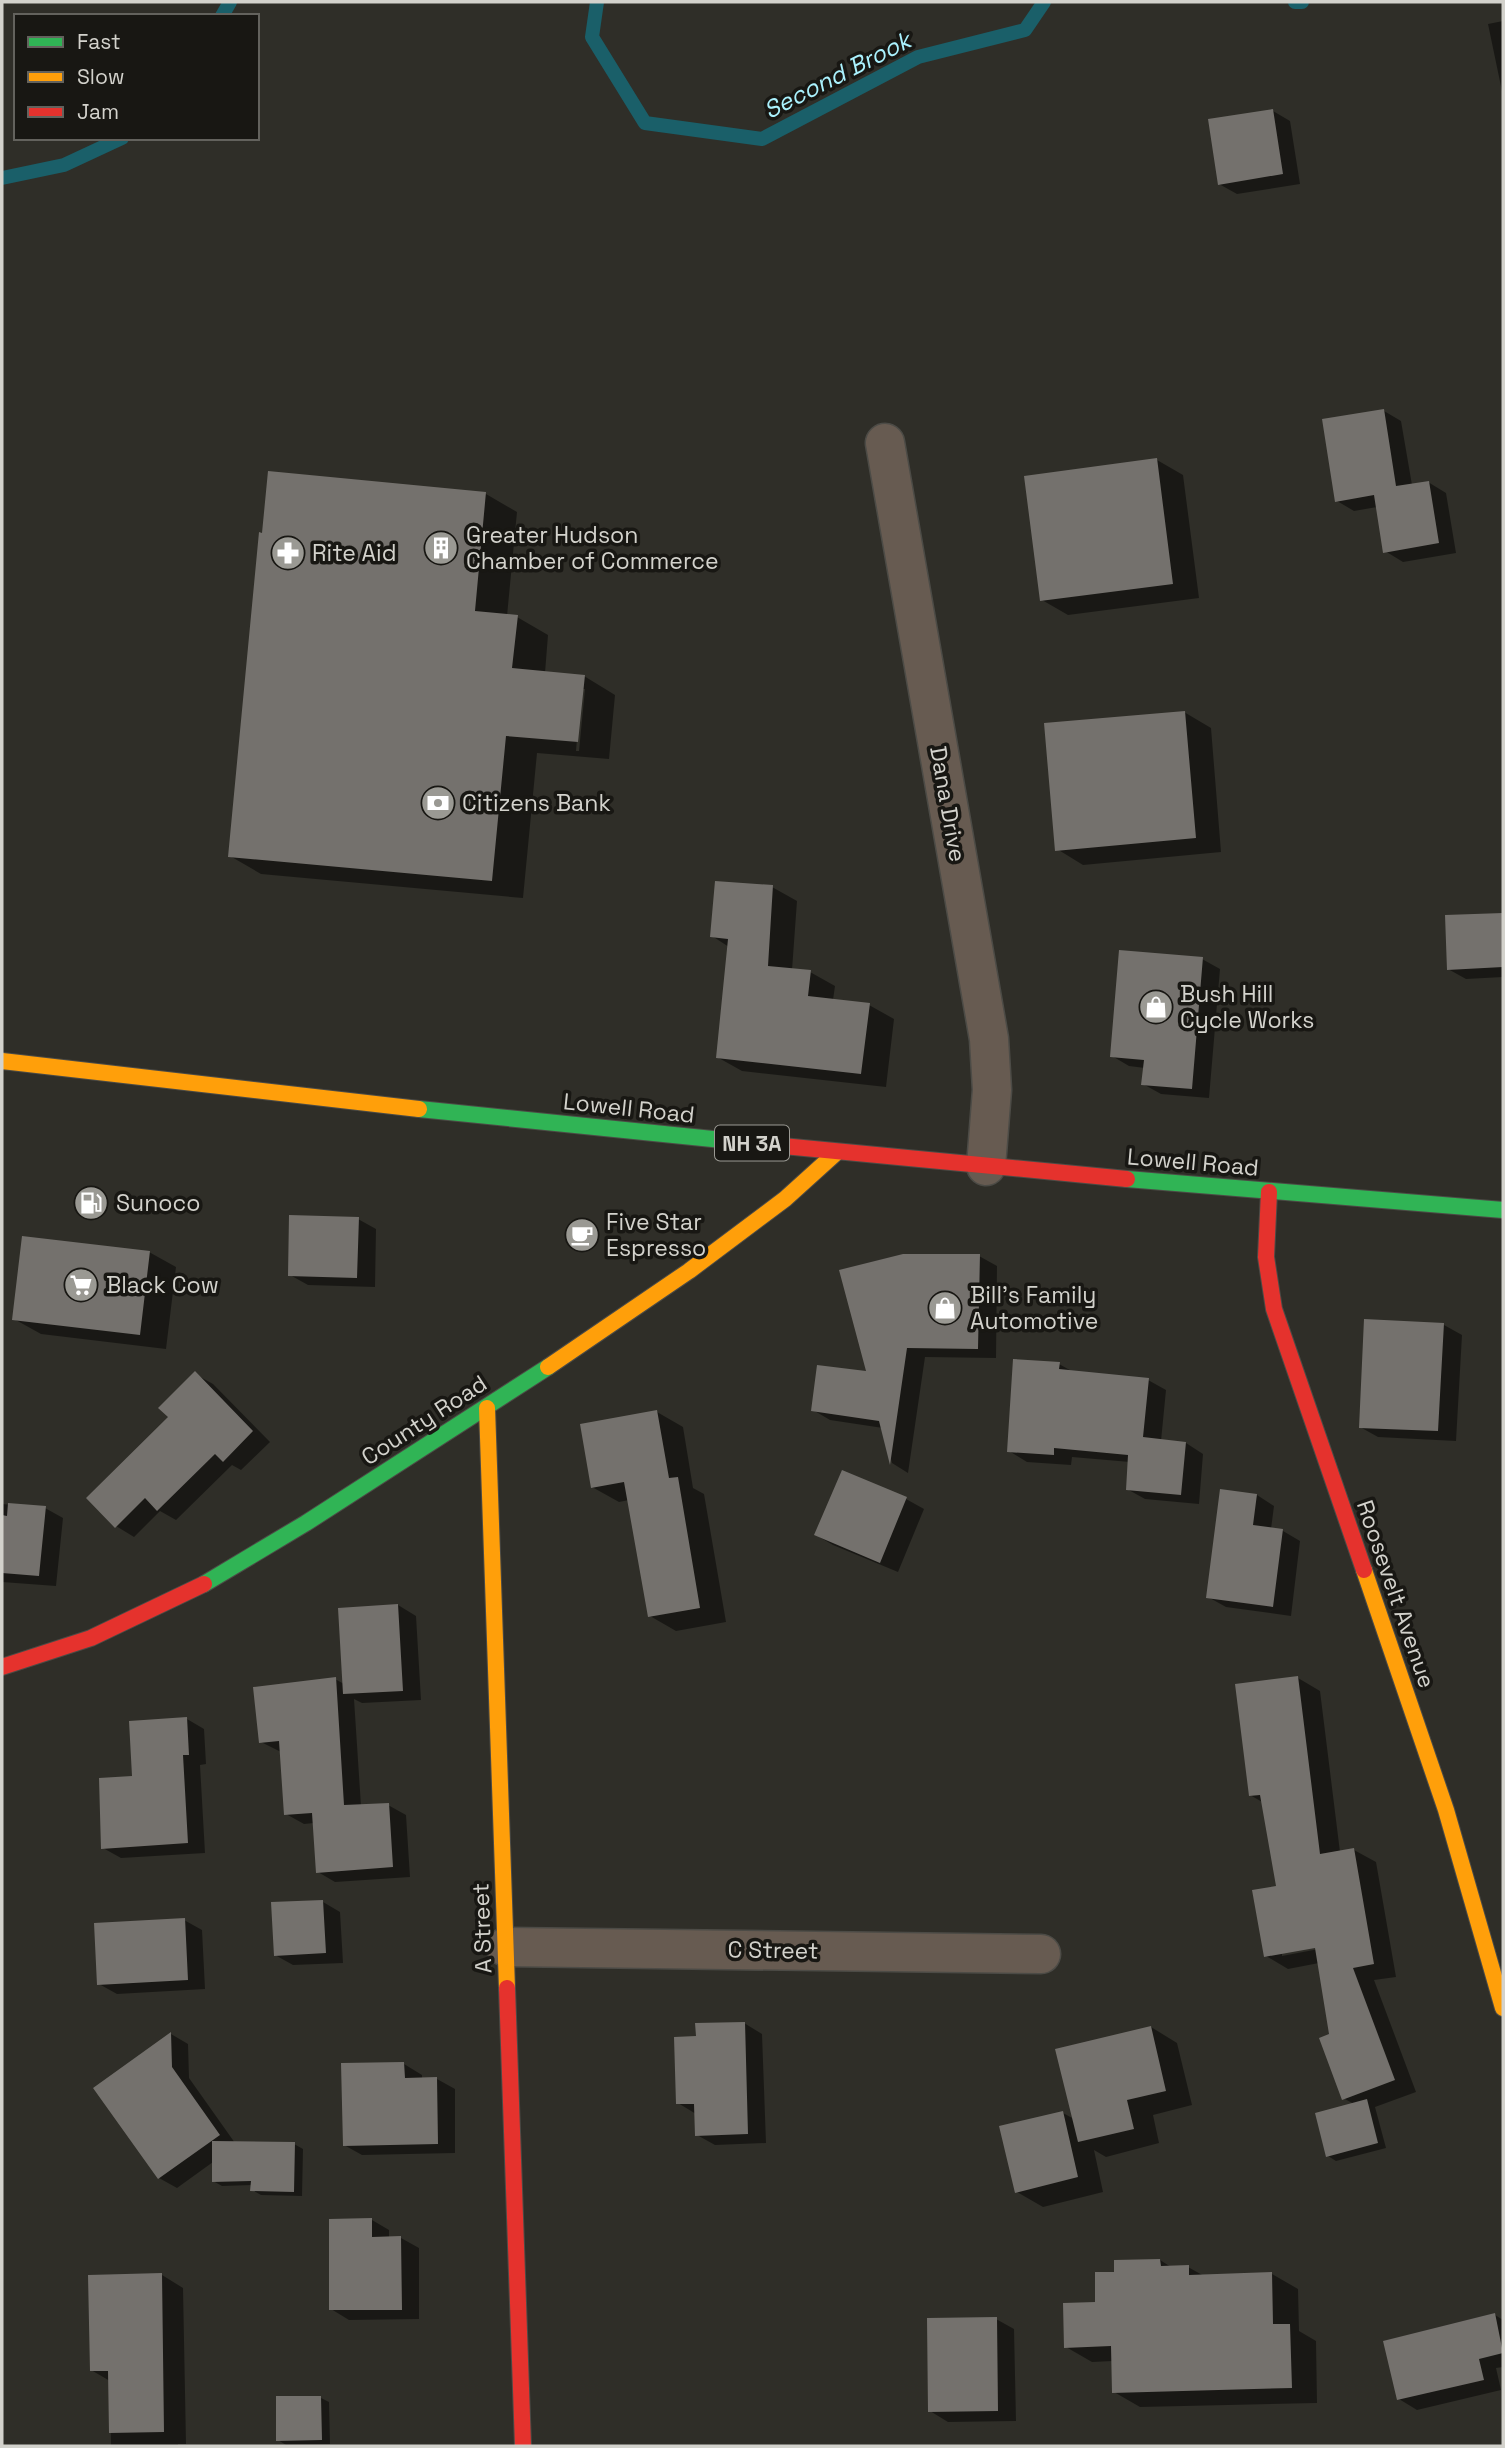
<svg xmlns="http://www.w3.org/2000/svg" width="1505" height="2448" font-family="'Space Grotesk',sans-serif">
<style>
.shadow{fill:#0007;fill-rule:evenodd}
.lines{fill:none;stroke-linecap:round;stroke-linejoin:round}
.stream{stroke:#1a5f69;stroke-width:14}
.building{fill:#74716d}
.street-casing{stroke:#4c4b46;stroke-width:41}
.fast-casing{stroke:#4c4b46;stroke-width:18}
.slow-casing{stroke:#4c4b46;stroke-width:18}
.jam-casing{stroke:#4c4b46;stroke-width:18}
.street{stroke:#675b51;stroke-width:38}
.fast{stroke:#30b455;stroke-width:16}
.slow{stroke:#ff9f0a;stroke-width:16}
.jam{stroke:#e5322d;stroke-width:16}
.labels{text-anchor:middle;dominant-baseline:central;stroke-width:7;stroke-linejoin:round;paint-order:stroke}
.shield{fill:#181713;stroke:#9b9a94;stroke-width:2}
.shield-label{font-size:21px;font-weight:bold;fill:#d3d2cc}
.poi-label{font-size:23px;fill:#d3d2cc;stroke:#181713;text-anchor:start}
.street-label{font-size:23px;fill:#d3d2cc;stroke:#181713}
.water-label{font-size:24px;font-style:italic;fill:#aaf1fd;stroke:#181713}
</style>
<rect width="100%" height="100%" fill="#2f2e28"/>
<!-- shadow -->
<path class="shadow" d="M1503,21V96L1488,24Z
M1273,111L1290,121L1300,184L1237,194L1219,184Z
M1384,411L1401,421L1412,485L1428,482L1446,493L1456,553L1403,562L1385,551L1377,507L1354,511L1337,501Z
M1157,460L1183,475L1199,598L1068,615L1042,600Z
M486,494L517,512L507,616L517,617L548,635L545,673L584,676L615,695L609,759L537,753L523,898L261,874L230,856ZM581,689H585L579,751H576Z
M1184,712L1211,728L1221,852L1083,865L1057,849Z
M772,887L797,901L792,970L810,972L835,986L833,1000L869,1005L894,1019L886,1087L742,1071L717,1057L729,947L712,936Z
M1503,914V977L1466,979L1448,969L1447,917Z
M1202,959L1220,969L1209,1098L1161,1094L1143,1084L1145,1068L1129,1066L1112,1056Z
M358,1219L376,1229L375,1287L308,1285L290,1275Z
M149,1252L176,1267L166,1349L41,1334L14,1319Z
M979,1256L997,1266L996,1358L925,1357L908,1473L892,1463L883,1428L830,1420L813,1410L868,1373Z
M1444,1325L1462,1335L1456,1441L1378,1437L1360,1427Z
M1059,1364L1075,1373L1148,1380L1166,1390L1161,1441L1186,1443L1203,1454L1199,1504L1145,1499L1127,1489L1130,1462L1072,1457L1071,1465L1027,1462L1009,1451Z
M195,1374L213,1384L270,1442L241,1470L232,1465L176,1520L160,1511L134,1537L116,1526L170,1417Z
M657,1412L683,1427L693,1488L704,1494L726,1622L676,1631L650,1616L629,1500L619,1502L592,1487Z
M843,1472L906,1499L924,1509L898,1572L833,1545L816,1535Z
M1257,1495L1274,1506L1271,1529L1283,1531L1300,1541L1291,1616L1226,1607L1208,1597Z
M2,1504L45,1508L63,1518L56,1586L2,1582Z
M398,1605L416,1616L421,1700L362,1703L354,1699L361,1806L388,1805L406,1815L410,1877L335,1882L318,1872L314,1823L304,1824L286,1814L281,1752L261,1742L335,1679L344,1684Z
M1298,1678L1320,1691L1340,1852L1354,1850L1376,1862L1396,1977L1374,1980L1416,2092L1375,2107L1386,2148L1336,2161L1328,2156L1354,2104L1343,2098L1319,1963L1288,1969L1266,1956L1278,1887L1264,1803L1250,1795ZM1323,1944L1324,1948L1282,1956V1952Z
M187,1719L204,1729L206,1764L200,1765L205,1853L121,1858L103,1848L134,1778Z
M323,1902L340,1912L343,1963L293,1965L275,1955Z
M184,1920L202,1930L205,1989L117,1994L99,1984Z
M744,2023L762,2034L766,2143L715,2145L697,2135L696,2114L678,2103L697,2037Z
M1151,2027L1177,2043L1192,2105L1153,2115L1159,2143L1106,2157L1094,2150L1103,2192L1043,2207L1017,2192L1063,2113L1074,2119Z
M171,2034L188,2044L189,2078L235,2143L294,2144L303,2149L302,2196L261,2195L252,2190V2185L222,2186L213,2181V2162L177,2188L159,2178Z
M404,2064L422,2075V2079H437L455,2089V2153L362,2155L344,2145Z
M372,2220L389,2230V2238H401L419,2248V2319L349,2320L331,2309Z
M1160,2260L1171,2267H1188L1204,2276L1272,2274L1298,2289L1299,2331L1316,2341L1317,2403L1140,2407L1114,2392L1113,2361L1092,2362L1066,2347L1116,2274Z
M162,2275L183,2288L186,2444H178V2446H111L110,2381L91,2370Z
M1495,2315L1503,2320V2367L1496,2368L1501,2390L1417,2410L1399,2399Z
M996,2319L1014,2329L1016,2421L948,2422L930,2411Z
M321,2398L329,2402L330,2444L286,2445L278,2440Z"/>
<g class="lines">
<!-- stream -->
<path class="stream" d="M597,2L592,37L645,123L762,139L918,57L1025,30L1044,2
M1295,2H1302
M222,16L230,2
M2,178L64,165L122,138"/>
</g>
<!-- building -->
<path class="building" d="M1273,109L1283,174L1218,185L1208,119Z
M1384,409L1396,486L1429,481L1439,543L1383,553L1374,495L1335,502L1322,419Z
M1157,458L1173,584L1040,601L1024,476Z
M268,471L486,492L475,611L518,615L512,668L585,675L578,742L506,736L492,881L228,857L259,532L262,533Z
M1185,711L1196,838L1055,851L1044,723Z
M715,881L773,885L768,966L811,970L808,996L870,1003L861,1074L716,1058L728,939L710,937Z
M1503,913V967L1447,970L1445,915Z
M1119,950L1203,957L1192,1089L1141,1085L1144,1060L1110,1057Z
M289,1215L359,1217L357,1278L288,1276Z
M22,1236L150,1251L140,1335L12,1320Z
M903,1254H980L978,1349L907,1348L890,1465L879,1421L811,1411L817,1365L866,1371L839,1270Z
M1364,1319L1444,1323L1438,1431L1359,1428Z
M1013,1359L1060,1362L1059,1369L1149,1378L1143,1437L1186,1442L1181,1495L1126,1490L1128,1455L1054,1448V1455L1007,1452Z
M195,1371L253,1431L223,1462L215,1454L157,1511L145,1498L115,1528L86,1498L168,1417L158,1408Z
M657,1410L669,1478L678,1477L700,1608L648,1617L624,1482L591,1488L580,1424Z
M842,1470L907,1497L880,1563L814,1535Z
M1220,1489L1257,1494L1253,1525L1283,1529L1273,1607L1206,1598Z
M8,1503L46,1506L39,1576L2,1573V1515L7,1516Z
M398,1604L403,1691L343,1694L338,1608Z
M1298,1676L1320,1854L1354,1848L1374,1964L1353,1968L1395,2080L1342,2100L1319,2038L1329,2034L1315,1948L1264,1957L1252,1890L1276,1886L1260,1795L1249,1796L1235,1684Z
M336,1677L344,1805L389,1803L393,1867L316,1873L312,1813L284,1815L279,1741L259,1743L253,1687Z
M187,1717L189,1755H183L188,1843L101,1849L99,1778L132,1776L129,1721Z
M323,1900L326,1953L274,1956L271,1902Z
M185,1918L188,1980L97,1985L94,1923Z
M745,2022L748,2134L695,2136L694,2104H676L674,2037L696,2036L695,2023Z
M1151,2026L1166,2091L1127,2100L1134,2129L1078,2142L1055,2049Z
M171,2032L172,2067L220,2135L158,2179L93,2088Z
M404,2062L405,2078L437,2077L438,2144L343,2146L341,2063Z
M1367,2099L1378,2143L1326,2157L1315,2113Z
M1063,2111L1078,2177L1015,2193L999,2126Z
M212,2141L295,2142L294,2192L250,2191L251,2181L212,2182Z
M372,2218V2237L401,2236L402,2310H329V2219Z
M1160,2259L1161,2266L1189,2265V2275L1272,2272L1273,2324H1290L1292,2388L1112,2393L1111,2346L1064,2348L1063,2303L1095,2302V2272H1114V2260Z
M162,2273L164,2432L109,2433L108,2371H90L88,2275Z
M1495,2313L1503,2353L1479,2359L1484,2380L1397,2400L1383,2341Z
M997,2317L998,2411L928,2412L927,2318Z
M276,2396H321L322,2440L276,2441Z"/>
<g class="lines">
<!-- street casing -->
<g class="street-casing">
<path id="street" d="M885,443L989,1039L992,1090L986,1166
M506,1947L1041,1954"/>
</g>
<!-- fast casing -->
<g class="fast-casing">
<path id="fast" d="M419,1109L742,1142
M1127,1179L1503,1210
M204,1584L306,1523L548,1367"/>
</g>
<!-- slow casing -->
<g class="slow-casing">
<path id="slow" d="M2,1061L419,1109
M548,1367L689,1271L785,1199L837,1152
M487,1408L507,1988
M1364,1570L1446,1810L1503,2008"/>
</g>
<!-- jam casing -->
<g class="jam-casing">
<path id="jam" d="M742,1142L1127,1179
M1269,1192L1266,1257L1274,1309L1364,1570
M2,1667L91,1638L204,1584
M507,1988L523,2446"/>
</g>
<!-- street -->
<use href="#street" class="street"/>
<!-- fast -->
<use href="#fast" class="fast"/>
<!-- slow -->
<use href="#slow" class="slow"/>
<!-- jam -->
<use href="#jam" class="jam"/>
</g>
<!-- icons -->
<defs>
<g id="building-disc" transform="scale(1.75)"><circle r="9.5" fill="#9a9993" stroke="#181713"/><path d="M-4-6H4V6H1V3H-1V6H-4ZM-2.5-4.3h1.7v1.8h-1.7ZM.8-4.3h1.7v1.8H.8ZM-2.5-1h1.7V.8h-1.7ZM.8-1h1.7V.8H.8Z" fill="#fff"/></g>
<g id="pharmacy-disc" transform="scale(1.75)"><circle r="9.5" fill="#9a9993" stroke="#181713"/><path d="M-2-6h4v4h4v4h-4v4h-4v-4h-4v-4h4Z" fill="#fff"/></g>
<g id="bank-disc" transform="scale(1.75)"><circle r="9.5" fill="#9a9993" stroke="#181713"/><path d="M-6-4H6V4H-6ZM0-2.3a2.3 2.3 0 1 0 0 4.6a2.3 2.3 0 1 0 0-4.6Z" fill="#fff"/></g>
<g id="shop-disc" transform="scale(1.75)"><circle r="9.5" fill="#9a9993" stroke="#181713"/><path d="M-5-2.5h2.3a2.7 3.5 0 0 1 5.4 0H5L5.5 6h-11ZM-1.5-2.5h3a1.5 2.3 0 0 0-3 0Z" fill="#fff"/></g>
<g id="fuel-disc" transform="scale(1.75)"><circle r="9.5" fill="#9a9993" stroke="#181713"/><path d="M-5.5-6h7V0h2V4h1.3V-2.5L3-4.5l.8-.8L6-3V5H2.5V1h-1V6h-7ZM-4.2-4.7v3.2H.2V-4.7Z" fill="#fff"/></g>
<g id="cafe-disc" transform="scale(1.75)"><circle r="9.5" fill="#9a9993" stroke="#181713"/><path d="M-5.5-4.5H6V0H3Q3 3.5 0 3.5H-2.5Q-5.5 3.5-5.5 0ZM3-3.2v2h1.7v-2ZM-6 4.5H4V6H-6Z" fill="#fff"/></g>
<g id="supermarket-disc" transform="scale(1.75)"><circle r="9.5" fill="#9a9993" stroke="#181713"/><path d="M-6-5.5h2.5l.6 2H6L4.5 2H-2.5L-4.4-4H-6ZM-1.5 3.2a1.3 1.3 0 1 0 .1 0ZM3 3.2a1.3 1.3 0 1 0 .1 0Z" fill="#fff"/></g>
</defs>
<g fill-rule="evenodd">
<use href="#building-disc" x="441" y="548"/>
<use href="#pharmacy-disc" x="288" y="553"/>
<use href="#bank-disc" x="438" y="803"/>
<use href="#shop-disc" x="1156" y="1007"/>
<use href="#fuel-disc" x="91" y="1203"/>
<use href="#cafe-disc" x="582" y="1235"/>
<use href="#supermarket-disc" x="81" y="1285"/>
<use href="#shop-disc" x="945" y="1308"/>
</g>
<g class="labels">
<!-- shield labels -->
<rect class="shield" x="715" y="1125.5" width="74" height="35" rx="5"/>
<g class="shield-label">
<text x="752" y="1143">NH 3A</text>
</g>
<!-- poi labels -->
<g class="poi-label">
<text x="466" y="535">Greater Hudson<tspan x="466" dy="26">Chamber of Commerce</tspan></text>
<text x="312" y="553">Rite Aid</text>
<text x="462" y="803">Citizens Bank</text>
<text x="1180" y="994">Bush Hill<tspan x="1180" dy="26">Cycle Works</tspan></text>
<text x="116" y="1203">Sunoco</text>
<text x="606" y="1222">Five Star<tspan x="606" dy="26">Espresso</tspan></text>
<text x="106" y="1285">Black Cow</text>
<text x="970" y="1295">Bill's Family<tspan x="970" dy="26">Automotive</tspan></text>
</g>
<!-- street labels -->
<g class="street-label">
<text transform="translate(948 804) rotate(80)">Dana Drive</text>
<text transform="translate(629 1108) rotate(6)">Lowell Road</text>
<text transform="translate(1193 1162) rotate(5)">Lowell Road</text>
<text transform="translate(424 1420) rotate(-33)">County Road</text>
<text transform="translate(1396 1594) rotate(71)">Roosevelt Avenue</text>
<text transform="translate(482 1928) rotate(-92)">A Street</text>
<text transform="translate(773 1950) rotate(1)">C Street</text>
</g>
<!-- water labels -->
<g class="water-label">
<text transform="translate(837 75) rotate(-27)">Second Brook</text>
</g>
</g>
<!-- border -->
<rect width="1505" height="2448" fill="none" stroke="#d3d2cc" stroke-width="7"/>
<!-- legend -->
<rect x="14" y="14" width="245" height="126" fill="#181713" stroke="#63625d" stroke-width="2"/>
<rect x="28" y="37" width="35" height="10" fill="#30b455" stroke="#63625d" stroke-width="2"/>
<text x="77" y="49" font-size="21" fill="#d3d2cc">Fast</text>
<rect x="28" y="72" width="35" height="10" fill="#ff9f0a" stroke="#63625d" stroke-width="2"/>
<text x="77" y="84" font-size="21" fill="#d3d2cc">Slow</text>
<rect x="28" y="107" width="35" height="10" fill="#e5322d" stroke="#63625d" stroke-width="2"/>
<text x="77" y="119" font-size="21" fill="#d3d2cc">Jam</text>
</svg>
